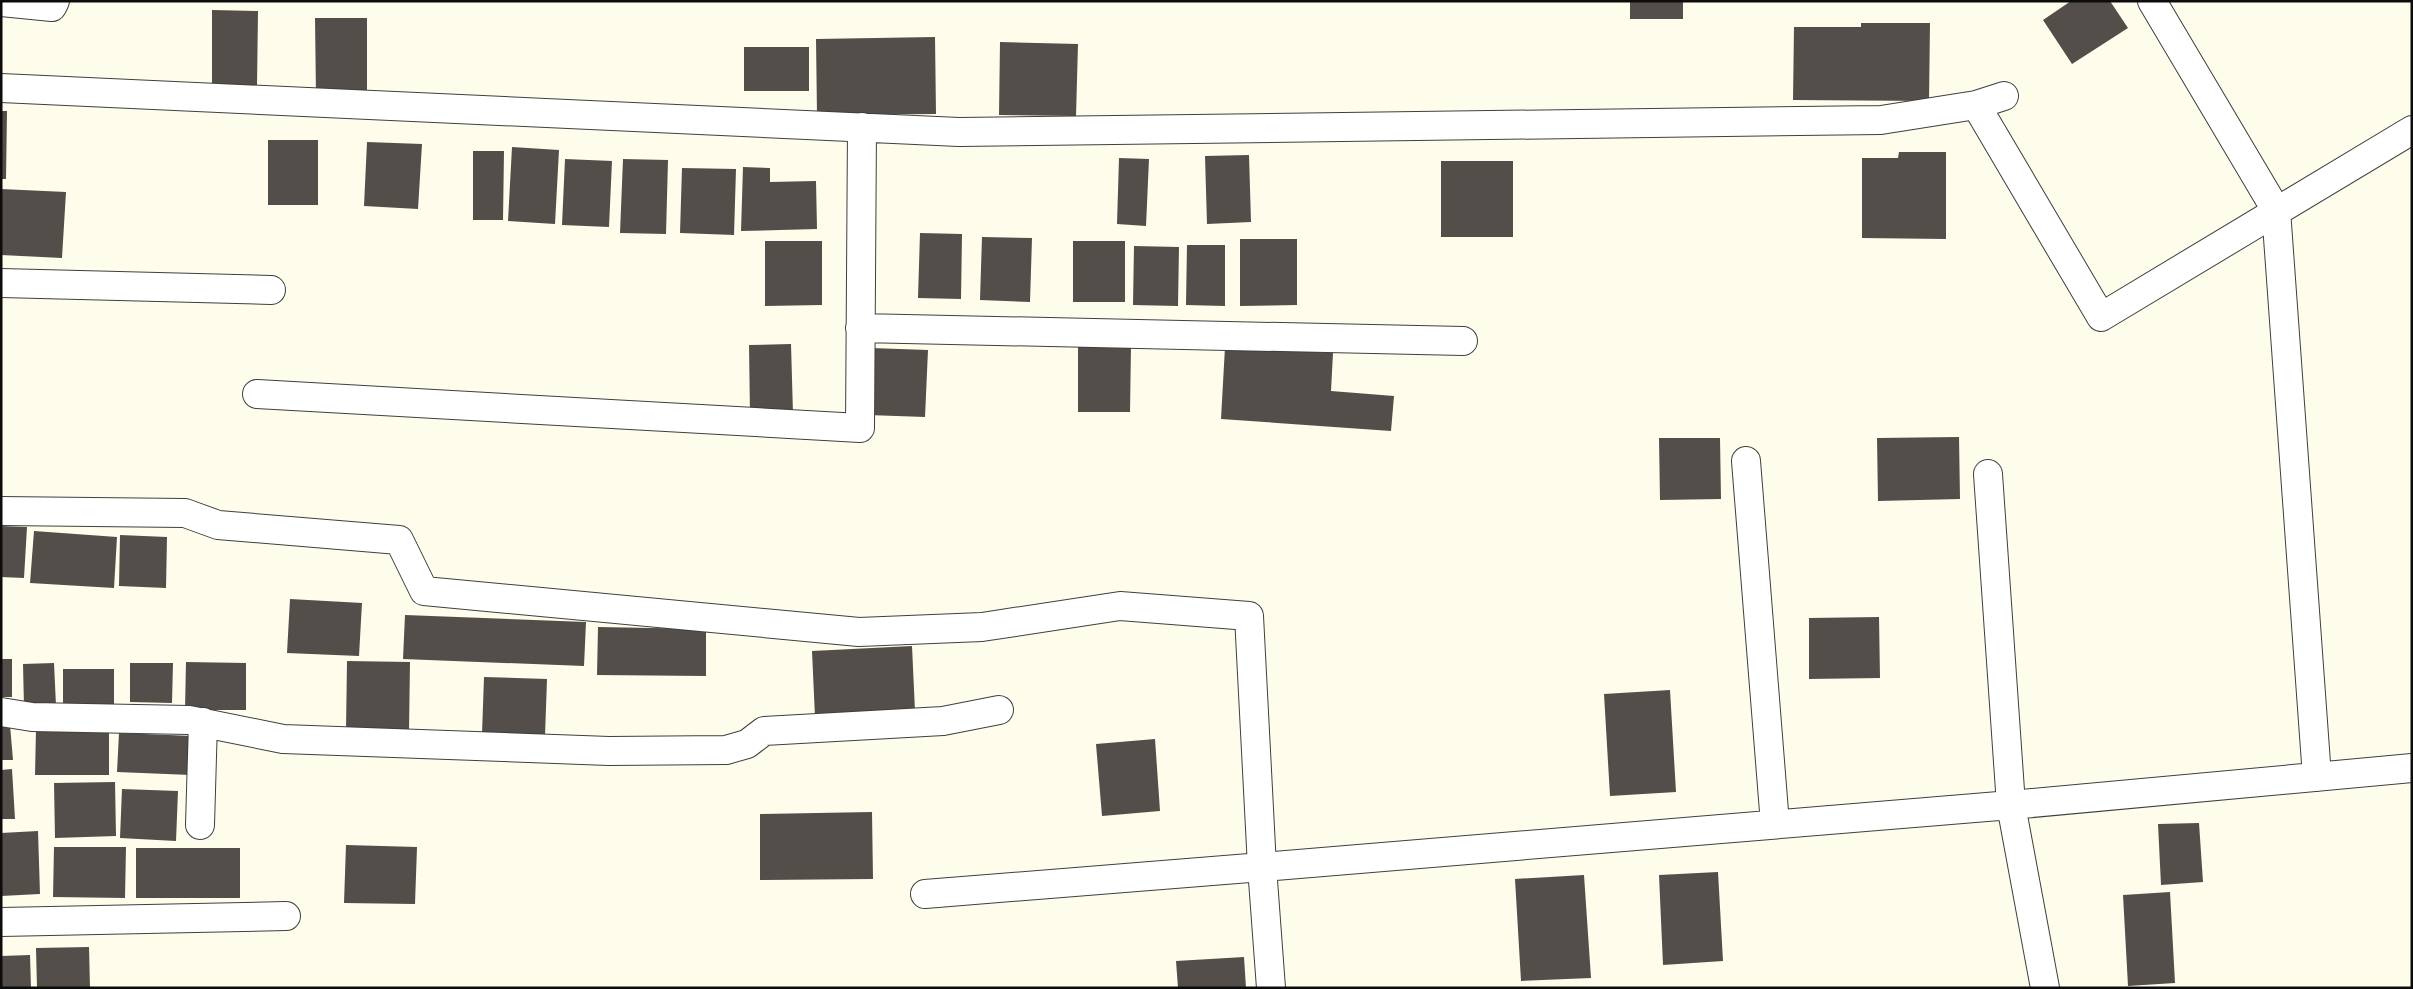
<svg xmlns="http://www.w3.org/2000/svg" width="2413" height="989" font-family="'Roboto Serif',serif">
<style>
.building{fill:#534e49}
.lines{fill:none;stroke-linecap:round;stroke-linejoin:round}
.minor-casing{stroke:#3f3f3f;stroke-width:30}
.minor{stroke:#fff;stroke-width:28}
</style>
<rect width="100%" height="100%" fill="#fefceb"/>
<!-- building -->
<path class="building" d="M1630,1H1683V19H1630Z
M2071,1H2110L2128,28L2072,64L2043,20Z
M212,10L258,11L257,86H212Z
M315,18H367V95L316,96Z
M1861,23H1930L1929,101L1793,100L1794,27H1861Z
M935,37L936,114L817,115L816,39Z
M1000,42L1078,44L1076,116L999,115Z
M744,47H809V91H744Z
M1,111H7L6,179H1Z
M268,140H318V205H268Z
M367,142L422,144L418,209L364,206Z
M512,147L559,150L555,224L508,221Z
M473,151H504L503,220H473Z
M1899,152H1946V239L1862,238V158H1898Z
M1249,155L1251,222L1207,224L1205,156Z
M1119,158L1149,159L1146,226L1117,224Z
M565,159L612,161L609,227L562,225Z
M623,159L668,160L666,234L620,233Z
M1441,161H1513V237H1441Z
M743,167L770,168V182L816,181L817,229L741,231Z
M682,168L736,169L734,235L680,233Z
M1,189L66,192L62,258L1,255Z
M920,233L962,234L961,299L918,298Z
M982,237L1032,238L1030,302L980,300Z
M1240,239H1297V305L1240,306Z
M765,241H822V305L765,306Z
M1073,241H1125V302H1073Z
M1187,245H1225V306L1186,305Z
M1134,246L1179,247L1178,306L1133,305Z
M791,344L793,414L750,415L749,345Z
M1078,346H1131L1130,412H1078Z
M1225,347L1333,353L1331,391L1394,396L1391,431L1221,419Z
M871,348L928,350L925,417L868,415Z
M1959,437L1960,499L1878,501L1877,438Z
M1659,438H1720L1721,499L1660,500Z
M1,526L27,527L24,578L1,577Z
M34,531L117,537L114,588L30,583Z
M120,535L167,537L166,588L119,586Z
M290,599L362,603L359,656L287,653Z
M405,615L586,622L584,666L403,659Z
M1879,617L1880,678L1809,679V618Z
M598,627L706,629V676L597,675Z
M912,646L915,711L815,717L812,651Z
M1,659H12V697H1Z
M347,661L410,662L409,731L346,730Z
M186,662L246,663V710H185Z
M54,663L56,706L24,707L23,664Z
M130,663H173L172,703L130,702Z
M63,669H114V706H63Z
M484,677L547,679L545,736L482,734Z
M1670,690L1676,792L1610,796L1604,694Z
M10,725L13,760H1V726Z
M36,729H109V775H35Z
M119,733L193,736L191,775L117,772Z
M1155,739L1160,811L1102,816L1096,744Z
M12,769L15,819H1V770Z
M115,782L116,836L55,838L54,783Z
M122,789L178,791L176,841L120,838Z
M872,812L873,879L760,880V814Z
M2199,823L2203,882L2161,885L2158,824Z
M38,831L40,894L1,896V833Z
M346,845L417,847L415,904L344,903Z
M54,847H126L125,898L53,897Z
M136,848H240V898H136Z
M1718,872L1723,961L1663,965L1659,875Z
M1584,875L1591,978L1521,981L1515,879Z
M2170,892L2175,983L2128,986L2123,895Z
M89,947L90,988H37L36,948Z
M30,955L31,988H1V956Z
M1244,957L1246,988H1178L1176,961Z"/>
<g class="lines">
<!-- minor casing -->
<g class="minor-casing">
<path id="minor" d="M2152,1L2276,210L2317,777
M1,2L52,7L55,1
M1,88L959,132L1881,120L1976,105L2004,96
M1976,105L2101,317L2412,130
M1,283L271,290
M860,328L1463,341
M257,394L860,428L862,127
M1746,461L1775,824
M1988,474L2011,805L2045,988
M1,511L185,513L218,525L399,540L424,591L859,632L982,627L1120,606L1249,616L1262,867L925,894
M1,712L32,717L189,720L283,739L609,751L726,750L747,744L764,731L943,721L999,710
M200,825L203,722
M1,922L286,916
M1271,988L1262,867L2011,805L2412,768"/>
</g>
<!-- minor -->
<use href="#minor" class="minor"/>
</g>
<!-- border -->
<rect width="2413" height="989" fill="none" stroke="#0c0c0c" stroke-width="5"/>
</svg>
